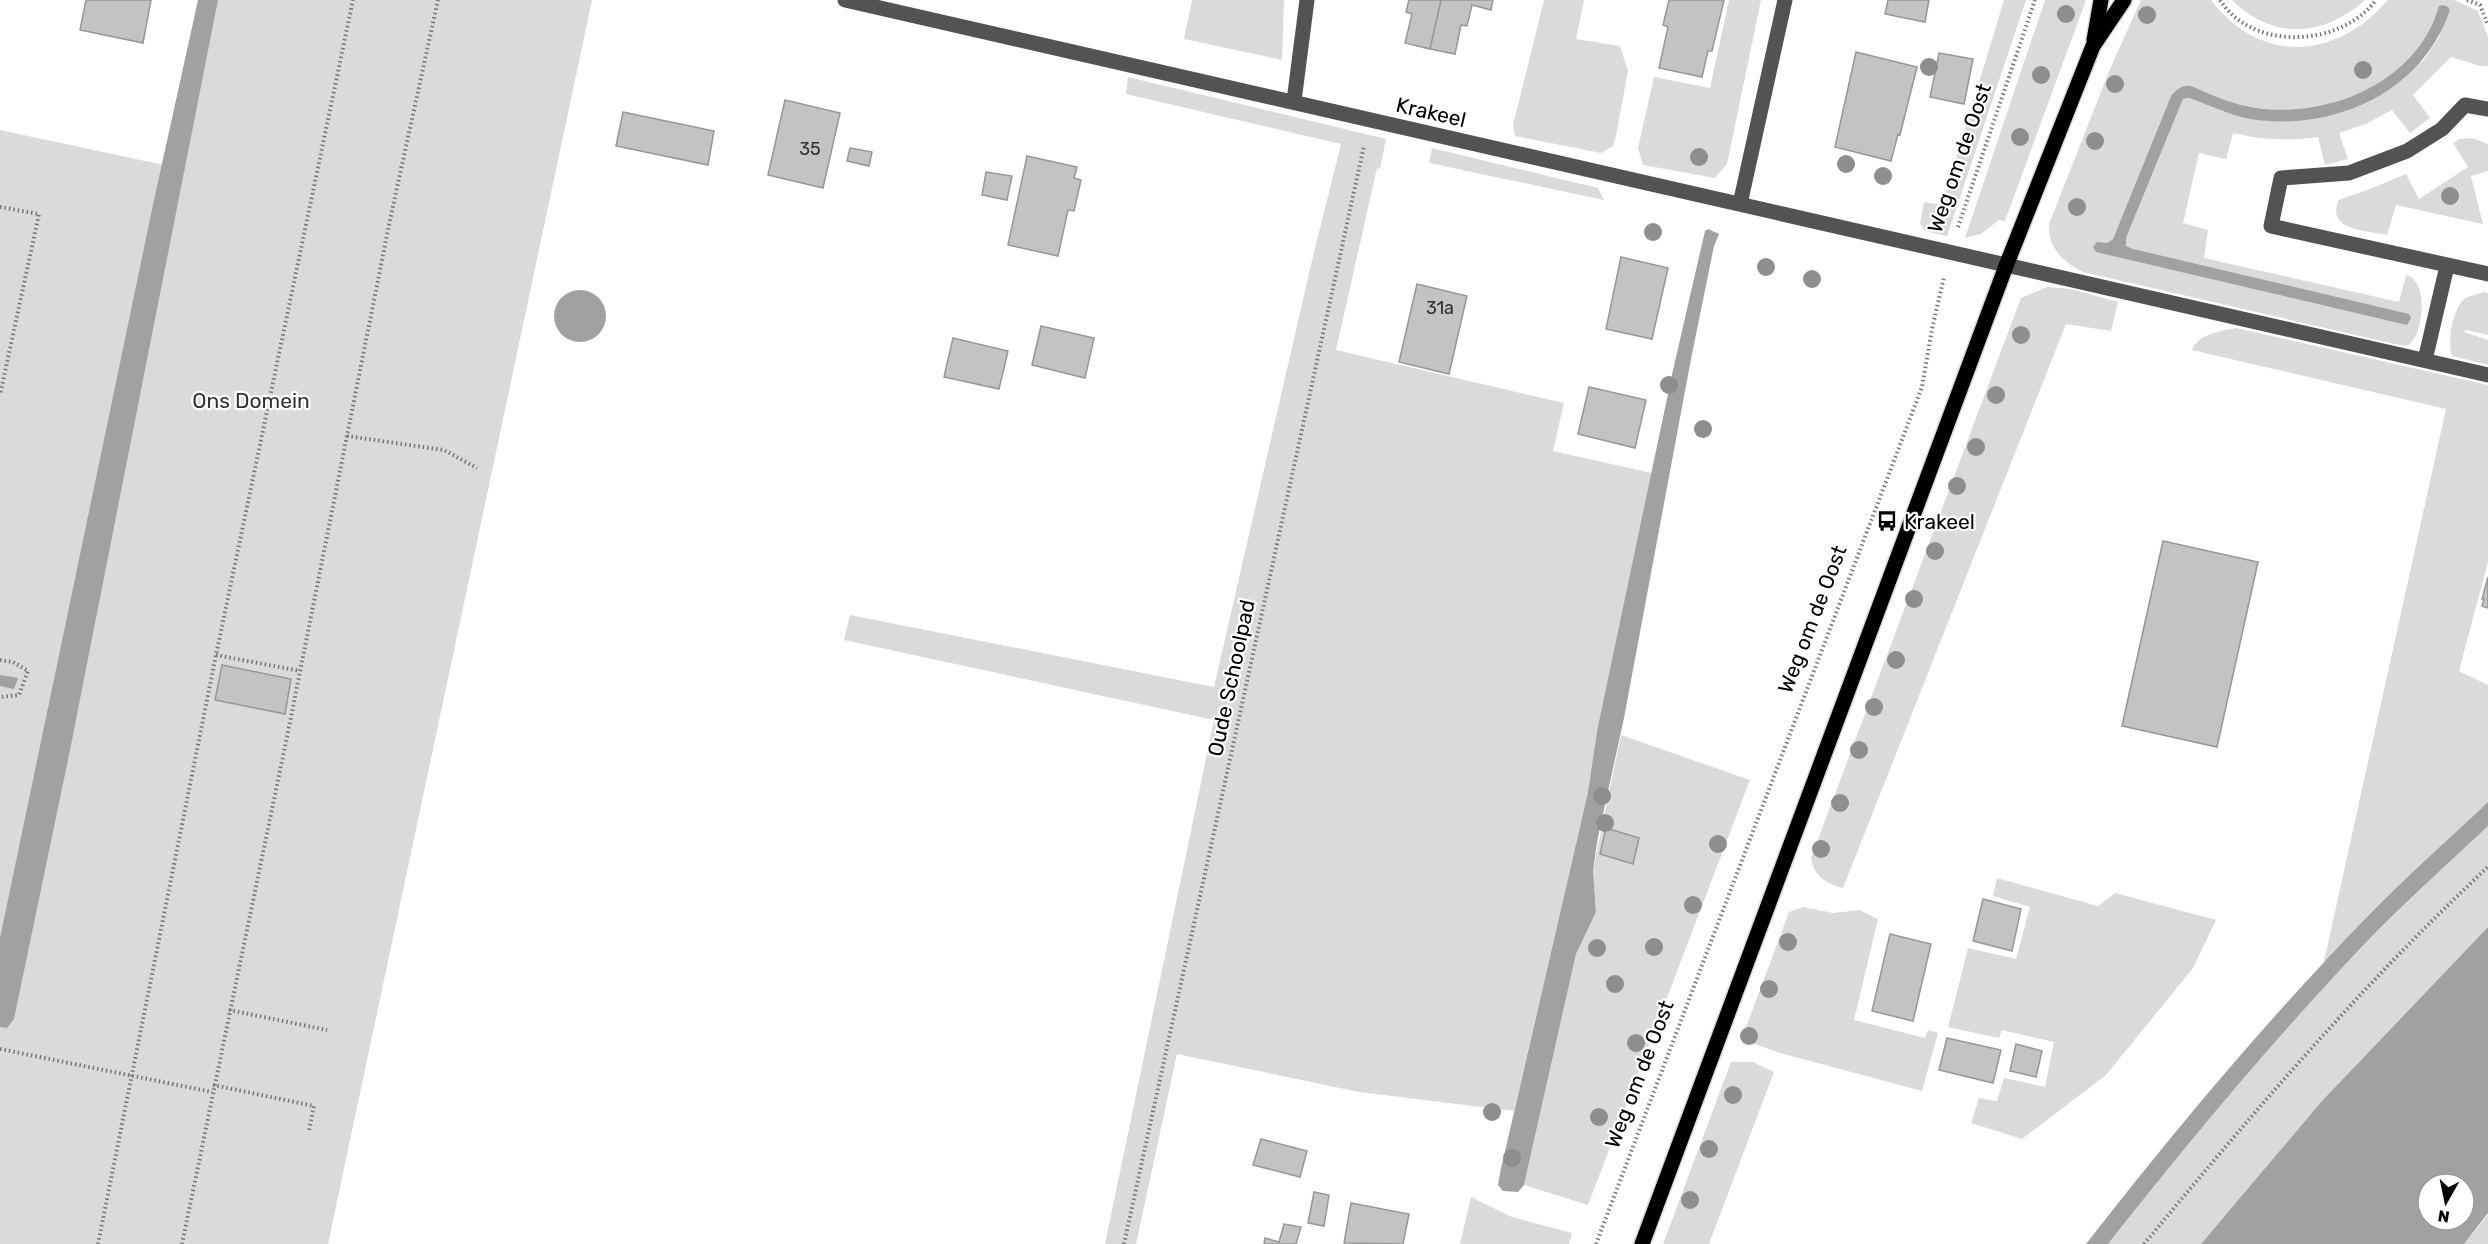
<svg xmlns="http://www.w3.org/2000/svg" width="2488" height="1244" font-family="Rubik,sans-serif">
<style>
.green{fill:#dadada;fill-rule:evenodd}
.water{fill:#a1a1a1;fill-rule:evenodd}
.building{fill:#c3c3c3;stroke:#979797;stroke-width:1.5}
.lines{fill:none;stroke-linecap:round;stroke-linejoin:round}
.major-casing{stroke:#dbdbdb;stroke-width:18}
.path{stroke:#757575;stroke-width:4;stroke-dasharray:1.5 3;stroke-linecap:butt}
.minor{stroke:#535353;stroke-width:15}
.major{stroke:#000;stroke-width:15}
.tree{fill:#8e8e8e}
.labels{text-anchor:middle;dominant-baseline:central;stroke-width:4.5;stroke-linejoin:round;paint-order:stroke}
.number-label{font-size:18px;fill:#313131}
.street-label{font-size:21px;fill:#000;stroke:#fff}
.park-label{font-size:21px;fill:#313131;stroke:#fff}
.poi-label{font-size:21px;fill:#000;stroke:#fff;text-anchor:start}
</style>
<rect width="100%" height="100%" fill="#fff"/>
<!-- green -->
<path class="green" d="M199,0H592L328,1244H0V130L164,165Z
M1192,0H1284L1282,60L1184,39Z
M1544,0H1584L1576,39L1620,46L1628,71L1616,136L1613,146L1601,153L1515,136L1513,125Z
M1729,0H1761L1727,164L1715,178L1643,165L1638,148L1654,77L1710,88Z
M2004,0H2026L1947,236L1925,231L1920,224L1924,202L1942,205Z
M2045,0H2086L2005,221L1999,220L1981,234L1965,238Z
M2141,0H2211C2261,65 2336,60 2388,0H2454L2478,11L2488,37V66H2480L2451,57L2413,95L2430,118L2410,133L2392,110L2366,124L2339,133L2348,159L2325,165L2318,137C2288,141 2262,140 2233,133L2226,159L2199,153L2183,223L2208,230L2204,258L2399,302L2406,275C2431,281 2422,339 2408,345C2406,346 2401,345 2399,345L2083,272C2064,262 2047,248 2049,224L2110,69ZM2439,7H2448L2450,10L2438,39L2423,61L2319,117L2224,112L2189,98L2183,99L2126,238V246L2133,249L2097,242L2107,243L2113,239L2171,96L2191,86C2211,95 2230,104 2252,107C2327,119 2416,84 2439,7Z
M2232,0H2365C2324,37 2273,41 2232,0Z
M1128,77L1386,139L1380,169L1377,168L1336,350L1564,403L1553,451L1652,473L1597,731L1588,792L1514,1111L1359,1092L1177,1054L1136,1244H1105L1214,720L844,640L850,615L1214,687L1310,269L1341,144L1126,94Z
M2472,138L2488,144V171L2471,176L2483,224L2396,205L2387,235C2365,230 2325,230 2339,200L2370,189L2406,174L2419,199L2468,167L2453,143L2460,139Z
M1432,148L1598,188L1604,200L1429,163Z
M2047,287L2071,289L2118,302L2111,331L2066,324L1843,888C1825,883 1814,876 1811,858L2021,298Z
M2484,292L2488,293V335L2466,330L2464,332L2488,340V365L2452,356C2447,341 2452,314 2462,301C2467,296 2477,294 2484,292Z
M2236,328L2488,385V562L2459,671L2488,685V802L2367,917L2323,966L2446,409L2192,350C2198,334 2220,331 2236,328Z
M1621,735L1750,780L1588,1205L1524,1185L1576,954L1596,912L1593,870Z
M2488,826V927L2321,1102L2201,1244H2108C2193,1136 2282,1028 2379,929C2414,894 2452,860 2488,826Z
M1997,878L2098,906L2115,893L2216,920L2193,968L2106,1075L2022,1139L1971,1123L1979,1098L1997,1101L2004,1078L2045,1087L2054,1042L2002,1030L1999,1038L1948,1027L1968,948L2016,959L2030,907L1993,896Z
M1803,907L1833,913L1859,910L1878,919L1854,1020L1925,1038L1928,1030L1938,1033L1922,1091L1780,1053L1752,1043L1747,1038L1745,1030L1789,912Z
M1731,1062H1753L1774,1072L1709,1244H1663Z
M1471,1197L1512,1217L1572,1233L1569,1244H1460Z
M2488,1213V1244H2464L2487,1216Z"/>
<!-- water -->
<path class="water" d="M198,0H218L69,755L14,1019L7,1028L0,1027V938L154,200Z
M2443,5L2448,7L2450,10C2422,93 2333,132 2250,119C2229,115 2209,105 2189,98L2183,99L2126,238V246L2133,249L2409,314L2411,318L2407,325L2096,252L2093,247L2097,242L2107,243L2113,239L2171,96C2176,90 2182,85 2190,86C2196,87 2202,91 2207,93C2221,99 2235,104 2251,107C2325,120 2417,84 2439,6Z
M1708,229L1719,234L1714,246L1691,359L1624,718L1598,837L1593,870L1596,912L1576,954L1524,1185L1518,1192L1503,1191L1498,1185L1500,1173L1588,792L1597,731L1673,370L1705,231Z
M554 316a26 26 0 1 1 52 0a26 26 0 1 1-52 0Z
M0,675L18,678L14,689L0,686Z
M2488,802V826C2452,860 2414,894 2379,929C2283,1028 2193,1136 2108,1244H2086C2174,1131 2267,1020 2367,917C2406,877 2448,840 2488,802Z
M2488,927V1213L2464,1244H2201L2321,1102ZM2428,1184H2464V1220H2428Z"/>
<!-- building -->
<path class="building" d="M86,0H151L143,43L80,30Z
M1409,0H1441L1430,49L1405,43L1412,14L1406,12Z
M1441,0H1493L1491,10L1472,5L1467,26L1461,25L1455,54L1430,49Z
M1669,0H1724L1712,51H1708L1702,77L1659,68L1668,27L1663,25Z
M1888,0H1929L1925,22L1885,14Z
M1856,52L1917,67L1900,135L1898,134L1891,161L1835,147Z
M1939,53L1973,59L1964,104L1930,97Z
M785,100L840,113L823,188L768,175Z
M623,112L714,131L708,165L616,146Z
M850,148L872,152L869,166L847,161Z
M1027,156L1077,167L1074,178L1081,180L1074,211L1068,210L1058,256L1008,245Z
M986,172L1012,176L1007,200L982,195Z
M1621,257L1668,268L1652,339L1606,329Z
M1417,284L1467,296L1449,374L1399,362Z
M1041,326L1094,338L1085,378L1032,365Z
M953,338L1008,351L999,389L944,377Z
M1589,387L1646,400L1635,448L1578,434Z
M2163,541L2258,562L2217,747L2122,726Z
M2488,577V608L2482,606L2484,599H2482Z
M222,665L291,679L285,714L215,700Z
M1606,828L1639,838L1633,864L1600,854Z
M1983,899L2021,909L2012,951L1973,941Z
M1890,934L1931,944L1913,1021L1872,1011Z
M1947,1038L2001,1050L1993,1083L1939,1070Z
M2016,1044L2042,1051L2036,1077L2010,1071Z
M1261,1139L1307,1151L1300,1177L1253,1165Z
M1314,1192L1329,1195L1324,1226L1308,1223Z
M1351,1203L1409,1214L1403,1244L1344,1243Z
M1284,1224L1301,1227L1296,1244H1264L1265,1238L1279,1242Z"/>
<g class="lines">
<!-- major casing -->
<g class="major-casing">
<path id="major" d="M2094,40L2101,0
M1642,1244L2006,266L2093,46L2124,0"/>
</g>
<!-- path -->
<path class="path" d="M2220,0C2253,52 2341,47 2376,0
M2467,0L2480,5L2488,25
M0,207L39,214L0,395
M1958,227L2035,0
M347,436L444,450L477,468
M216,655L300,671
M0,660L13,662L28,671L19,695L0,697
M229,1010L327,1030
M0,1049L212,1092
M213,1085L314,1106L309,1130
M98,1244L216,655L353,0
M182,1244L289,727L390,220L438,0
M1124,1244L1364,146
M1596,1244L1922,387L1932,329L1944,277
M2144,1244C2253,1113 2363,983 2488,867"/>
<!-- minor -->
<path class="minor" d="M845,0L2488,375
M1294,101L1307,0
M2488,109L2465,105L2442,129L2407,151L2349,173L2281,178L2271,226L2488,274
M1740,204L1785,0
M2425,360L2447,266"/>
<!-- major -->
<use href="#major" class="major"/>
</g>
<!-- trees -->
<g class="tree">
<circle cx="2066" cy="14" r="9"/>
<circle cx="2147" cy="15" r="9"/>
<circle cx="1929" cy="67" r="9"/>
<circle cx="2363" cy="70" r="9"/>
<circle cx="2041" cy="75" r="9"/>
<circle cx="2115" cy="84" r="9"/>
<circle cx="2020" cy="137" r="9"/>
<circle cx="2095" cy="141" r="9"/>
<circle cx="1699" cy="157" r="9"/>
<circle cx="1846" cy="164" r="9"/>
<circle cx="1883" cy="176" r="9"/>
<circle cx="2450" cy="196" r="9"/>
<circle cx="2077" cy="207" r="9"/>
<circle cx="1653" cy="232" r="9"/>
<circle cx="1766" cy="267" r="9"/>
<circle cx="1812" cy="279" r="9"/>
<circle cx="2021" cy="335" r="9"/>
<circle cx="1669" cy="385" r="9"/>
<circle cx="1996" cy="395" r="9"/>
<circle cx="1703" cy="429" r="9"/>
<circle cx="1976" cy="447" r="9"/>
<circle cx="1957" cy="486" r="9"/>
<circle cx="1935" cy="551" r="9"/>
<circle cx="1914" cy="599" r="9"/>
<circle cx="1896" cy="660" r="9"/>
<circle cx="1874" cy="707" r="9"/>
<circle cx="1859" cy="750" r="9"/>
<circle cx="1602" cy="796" r="9"/>
<circle cx="1840" cy="803" r="9"/>
<circle cx="1605" cy="823" r="9"/>
<circle cx="1718" cy="844" r="9"/>
<circle cx="1821" cy="849" r="9"/>
<circle cx="1693" cy="905" r="9"/>
<circle cx="1788" cy="942" r="9"/>
<circle cx="1654" cy="947" r="9"/>
<circle cx="1597" cy="948" r="9"/>
<circle cx="1615" cy="984" r="9"/>
<circle cx="1769" cy="989" r="9"/>
<circle cx="1749" cy="1036" r="9"/>
<circle cx="1636" cy="1043" r="9"/>
<circle cx="1733" cy="1095" r="9"/>
<circle cx="1492" cy="1112" r="9"/>
<circle cx="1599" cy="1117" r="9"/>
<circle cx="1709" cy="1149" r="9"/>
<circle cx="1512" cy="1158" r="9"/>
<circle cx="1690" cy="1200" r="9"/>
</g>
<!-- icons -->
<defs>
<g id="bus-bare" transform="scale(1.62)"><path d="M-5-6H5V4H4V6H2V4H-2V6H-4V4H-5ZM-3.5-4V0h7V-4ZM-3.5 1.2v1.5H-2V1.2ZM2 1.2v1.5H3.5V1.2Z" fill="#000" stroke="#fff" stroke-width="2.5" paint-order="stroke"/></g>
</defs>
<g fill-rule="evenodd">
<use href="#bus-bare" x="1887" y="521"/>
</g>
<g class="labels">
<!-- number labels -->
<g class="number-label">
<text x="810" y="149">35</text>
<text x="1440" y="308">31a</text>
</g>
<!-- street labels -->
<g class="street-label">
<text transform="translate(1431 112) rotate(13)">Krakeel</text>
<text transform="translate(1959 158) rotate(-71)">Weg om de Oost</text>
<text transform="translate(1812 619) rotate(-69)">Weg om de Oost</text>
<text transform="translate(1231 678) rotate(-78)">Oude Schoolpad</text>
<text transform="translate(1639 1074) rotate(-69)">Weg om de Oost</text>
</g>
<!-- park labels -->
<g class="park-label">
<text x="251" y="400">Ons Domein</text>
</g>
<!-- poi labels -->
<g class="poi-label">
<text x="1904" y="521">Krakeel</text>
</g>
</g>
<!-- north arrow -->
<g transform="translate(2446 1202) rotate(189)"><circle r="28" fill="#ffffff" stroke="#999999" stroke-width="1.5"/>
<path d="M0-4.5L10 22L0 15L-10 22Z" fill="#000000"/>
<text y="-9" font-size="16" font-weight="bold" text-anchor="middle" fill="#000000">N</text>
</g>
</svg>
